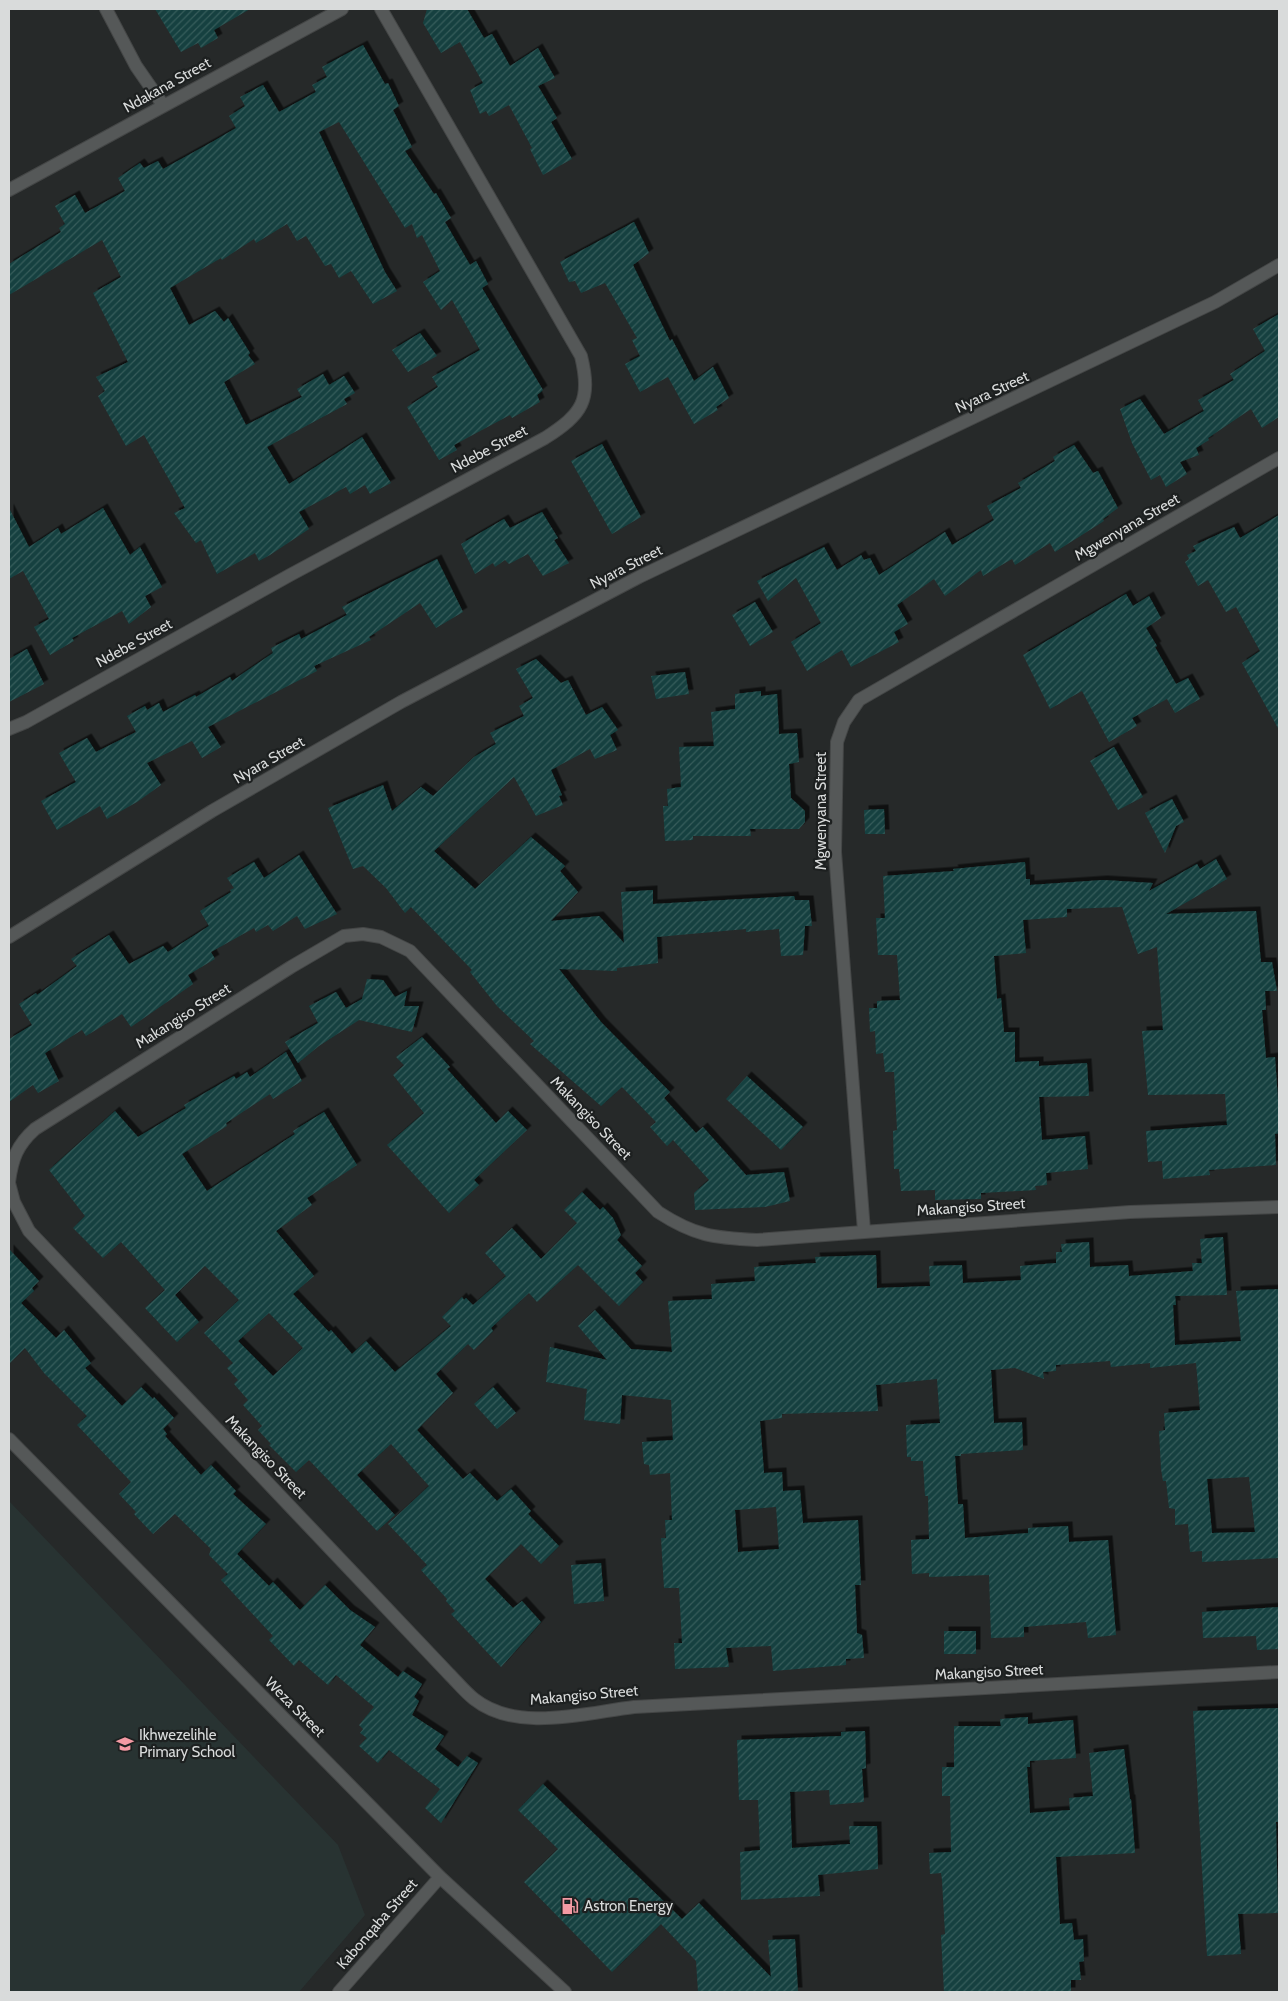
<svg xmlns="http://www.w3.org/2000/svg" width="1288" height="2001" font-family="Cabin,sans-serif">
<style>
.built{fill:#283332}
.building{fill:url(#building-hatch);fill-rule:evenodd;filter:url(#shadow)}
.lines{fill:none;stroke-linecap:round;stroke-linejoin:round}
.minor-casing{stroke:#444646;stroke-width:14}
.minor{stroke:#555858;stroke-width:12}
.labels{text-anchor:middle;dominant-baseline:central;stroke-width:4.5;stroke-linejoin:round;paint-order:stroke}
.street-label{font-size:15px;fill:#d9dbdb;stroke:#1d2020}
.poi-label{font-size:15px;fill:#d9dbdb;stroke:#1d2020;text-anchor:start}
</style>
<defs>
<pattern id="building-hatch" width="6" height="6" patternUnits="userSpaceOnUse" patternTransform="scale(1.25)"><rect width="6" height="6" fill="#164140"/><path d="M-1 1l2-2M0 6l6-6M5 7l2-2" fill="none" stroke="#375c5b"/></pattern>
<filter id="shadow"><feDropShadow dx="4.5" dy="-4.5" stdDeviation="0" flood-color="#0009"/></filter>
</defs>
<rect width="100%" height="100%" fill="#262929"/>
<!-- built -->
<path class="built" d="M9,1501L338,1845L365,1915L299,1992H9Z"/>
<!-- building -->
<path class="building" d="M155,9H250L214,30L218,38L201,48L198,43L181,52Z
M427,9H467L484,38L492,34L510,66L538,48L555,78L538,86L557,118L551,122L572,159L543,175L530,149L532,148L509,105L489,116L486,111L480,114L470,90L483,83L460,42L441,53L423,23Z
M363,45L385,84L388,83L399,106L393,110L412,147L405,151L434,194L436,193L451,218L445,222L470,265L476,261L488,284L482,288L543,390L537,395L540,402L512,418L510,415L454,445L457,450L439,460L407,407L438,387L432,377L480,350L452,300L441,310L423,282L440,271L422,235L417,238L412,224L405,228L339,122L319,132L385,272L397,291L373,304L351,271L339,278L331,264L325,266L306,236L297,241L287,224L256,243L254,239L222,260L221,258L170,288L189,325L215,311L224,322L228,318L250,353L248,355L255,364L224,382L246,425L302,397L297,389L323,374L329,385L344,376L355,393L344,399L347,404L267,447L289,484L362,437L391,483L370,494L365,485L350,494L346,487L299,512L309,529L270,555L259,561L255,553L217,574L201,540L196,543L174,513L185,508L144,435L126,446L98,396L105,391L96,377L128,362L93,293L121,277L102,240L9,295V264L61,232L59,228L65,224L55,206L75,195L85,213L125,191L118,178L140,163L144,168L158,161L163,169L212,142L236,128L229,116L245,106L240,97L263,85L279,112L316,92L312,85L327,77L322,67Z
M634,222L649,253L633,265L670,341L672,339L694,381L713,367L729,398L716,407L718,410L694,424L668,377L640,392L625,364L640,356L632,340L637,338L605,283L581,293L575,281L569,282L560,262Z
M1279,314V417L1262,428L1251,409L1208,438L1209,440L1196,448L1199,455L1180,462L1187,474L1166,487L1160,475L1151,480L1132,443L1120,409L1140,399L1164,434L1204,411L1198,400L1234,380L1230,374L1265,351L1253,329Z
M420,333L437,356L408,372L392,350Z
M602,444L641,517L612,534L571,461Z
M1074,445L1093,473L1098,471L1118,508L1103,519L1104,521L1055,552L1050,543L1015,565L1012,559L983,576L981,570L945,596L934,579L897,605L908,624L894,632L899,642L851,667L842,650L807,671L791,642L821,623L796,578L768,601L757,581L824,547L837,570L861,555L864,560L870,558L879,575L945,532L952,545L994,520L987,506L1021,488L1018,483L1055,461L1053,457Z
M9,508L29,547L58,528L61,534L103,508L130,555L140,547L162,587L145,596L151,607L129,624L122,611L72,638L74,641L50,655L34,627L49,619L23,571L9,579Z
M542,512L558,538L554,540L569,563L543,576L528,554L509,564L505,560L495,567L493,563L475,574L461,544L504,519L510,528Z
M1279,515V730L1242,663L1260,651L1236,607L1226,612L1208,580L1198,586L1185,562L1189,559L1187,555L1196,551L1193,546L1234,527L1240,538Z
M437,559L463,612L436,628L420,603L369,637L371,640L314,666L317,671L208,727L221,747L202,758L192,741L147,763L161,785L137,802L107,819L100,806L57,830L41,801L76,782L59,753L87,738L96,752L136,732L127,716L145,706L147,710L159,703L163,712L195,695L196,697L230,677L232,681L273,653L271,648L299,634L301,639L347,615L342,607Z
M1126,594L1133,606L1149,596L1161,618L1146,628L1157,646L1155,647L1176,684L1188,678L1200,699L1175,713L1167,699L1132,718L1137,726L1109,742L1082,691L1050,709L1023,655Z
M755,602L773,632L750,646L732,615Z
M27,649L44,684L9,702V659Z
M536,659L561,683L568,680L586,715L602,707L618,730L610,735L617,750L595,759L590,749L551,770L562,795L559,796L563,805L536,816L514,777L434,851L475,889L531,837L565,866L560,871L578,892L551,921L599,916L624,943L621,892L653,890V904L794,896L795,900H809L812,926H805L803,955L781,956L779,929L746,932V929L657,937L658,963L617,968V971L559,969L601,1022L670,1092L664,1098L696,1133L703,1127L746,1175L784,1172L790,1201L765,1207L695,1210L694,1193L709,1180L673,1140L667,1146L650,1127L656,1122L622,1087L601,1106L530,1044L534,1041L497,1006L470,972L472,970L411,907L405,913L386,888L363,866L353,869L328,808L383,785L392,811L421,787L433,796L474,757L496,744L490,733L524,716L519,706L533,698L516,669Z
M685,672L689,694L656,699L651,676Z
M761,691V696L777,694L779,734L797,733L799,762L789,764L791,798L805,811V822L799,829H750L751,836H693V840L665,841L663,806H668L667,789L681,787L679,747L714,746L711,712L735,709V694Z
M1114,747L1143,797L1118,810L1090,761Z
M1172,799L1184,822L1176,826L1165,853L1145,813Z
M884,809L885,834H865L864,810Z
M299,855L337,914L305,929L297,916L273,931L268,925L256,932L254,928L211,952L215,959L188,975L193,984L131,1027L122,1014L86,1036L82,1030L45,1053L59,1081L38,1093L33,1085L9,1102V1039L32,1025L19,1004L36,993L37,995L77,966L71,959L109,935L129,964L163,946L168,952L209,926L200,911L231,892L230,890L234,888L227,878L254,862L264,878Z
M1216,859L1227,879L1166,914L1256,911L1261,962H1272L1277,991H1265L1266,1010H1262L1266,1058L1275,1057L1279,1116V1133L1275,1134L1276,1165L1209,1170L1210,1175L1163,1179L1162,1161L1148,1162L1146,1131L1227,1125L1225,1094L1148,1095L1142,1031L1163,1030L1157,947L1138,954L1122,907L1067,909V917L1023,920L1026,953L994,956L997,999L1001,998L1004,1032H1015V1062L1039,1061V1066L1087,1063L1089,1096L1039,1097L1042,1140L1085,1136L1088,1169L1046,1173L1047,1185L1035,1186L1036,1190L981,1193V1199L935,1200V1190L901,1191L899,1169H894L893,1131L897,1130L894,1072H885L883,1053L876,1054L875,1031L870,1032L869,1008H877V1001L900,1000L897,955H878L876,918H885L883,876L954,871L953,869L1025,862L1026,879H1030V885L1103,880L1153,883L1149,891L1197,864L1200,869Z
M367,979L383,980L395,997L407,991L404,1006H419L412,1032L359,1020L319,1046L298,1063L285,1042L318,1023L309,1006L336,992L346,1008L362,999Z
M422,1037L450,1067L447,1069L496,1123L508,1111L527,1130L474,1180L479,1185L449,1213L387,1145L424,1113L393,1075L404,1065L396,1057Z
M286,1052L302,1081L273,1099L270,1094L226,1123L227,1126L182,1154L207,1191L295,1134L293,1131L324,1112L357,1165L307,1198L312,1205L276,1231L314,1276L293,1294L329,1332L331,1330L352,1354L366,1341L395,1372L451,1326L442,1317L462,1297L464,1300L466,1298L473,1305L506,1276L485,1253L512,1228L541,1259L577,1223L564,1210L582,1192L600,1210L603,1207L613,1218L621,1235L617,1240L642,1266L635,1273L643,1282L619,1306L578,1265L537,1302L529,1293L491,1328L493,1331L474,1350L468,1344L436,1374L453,1393L417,1430L463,1479L470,1473L497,1501L511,1489L531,1511L528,1514L559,1546L541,1564L521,1544L485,1579L513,1608L522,1601L541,1622L501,1667L451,1614L455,1611L446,1601L447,1599L421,1570L427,1565L388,1524L429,1486L391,1444L357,1475L395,1515L377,1531L309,1460L296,1472L269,1445L271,1444L258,1430L262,1426L243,1405L248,1400L234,1384L238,1380L227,1368L233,1363L204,1333L239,1300L205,1266L175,1295L199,1322L177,1342L145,1308L165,1290L121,1242L103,1258L73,1228L85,1216L49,1170L115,1111L138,1137L186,1108L184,1105L234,1076L236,1079L247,1072L250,1077ZM269,1313L303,1348L273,1376L238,1341Z
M747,1076L803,1127L781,1150L726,1099Z
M1223,1237L1227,1295L1175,1296L1176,1305H1173L1175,1345L1241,1341L1236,1291L1279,1289V1558L1202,1562V1551L1190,1552L1188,1524L1175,1525V1509L1169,1508L1166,1481H1163L1161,1469L1159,1431L1165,1430L1164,1413L1200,1410L1196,1363L1150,1368V1363L1111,1367L1110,1361L1056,1365V1371L1043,1372L1044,1379L1015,1368L991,1370L994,1423L1022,1422L1023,1450L961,1454V1456H955L958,1504H963L965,1538L1028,1533V1528L1068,1526L1069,1542L1108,1540L1116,1635L1088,1638L1086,1622L1024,1627V1637L991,1638L989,1575L929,1577V1573L912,1574L911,1540L929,1539L928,1496H925L923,1461H911V1457H907L906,1425L940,1423L937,1379L876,1385L878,1411L782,1414V1418L760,1421L764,1473L782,1472L783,1491L800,1490L803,1523L858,1520L861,1585H855L857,1633L862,1635L864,1658L846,1659V1665L773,1671L771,1646L726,1648L729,1667L675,1669L674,1643H682L679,1588H664L661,1538H666L665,1520H672L670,1473L650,1475L649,1465L644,1464L642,1442L673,1440L671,1400L622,1395L620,1424L584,1420L587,1389L546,1382L550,1347L607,1360L578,1326L595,1310L631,1349L672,1352L668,1301L712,1299L711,1284L755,1281L754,1267L816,1263L815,1257L876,1255L877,1288L930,1286L929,1266L962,1265L963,1283L1021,1280L1020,1266L1056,1263V1252H1062L1061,1244L1089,1242L1090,1267L1128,1265L1129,1276L1193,1271L1192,1263H1202L1200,1239ZM1249,1477L1255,1532L1212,1533L1207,1479ZM776,1507L779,1549L738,1552L735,1510Z
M9,1249L39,1281L32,1288L34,1291L21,1303L56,1338L64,1330L91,1363L85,1368L122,1406L141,1387L153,1399L154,1397L174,1418L163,1429L167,1434L165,1436L201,1475L211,1465L236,1491L233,1494L266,1524L237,1554L269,1586L273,1582L300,1610L325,1585L350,1610L375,1627L360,1645L398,1677L403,1671L422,1684L414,1697L419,1701L412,1715L444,1736L435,1749L458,1767L467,1756L478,1763L441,1823L425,1808L440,1789L389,1750L378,1763L359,1746L367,1738L360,1733L363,1729L359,1725L374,1707L336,1675L328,1685L299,1660L294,1666L269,1640L273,1636L221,1580L228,1574L209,1555L211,1549L175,1514L153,1534L134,1514L136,1512L119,1494L131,1482L77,1425L87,1416L44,1373L25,1348L9,1364Z
M493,1387L516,1413L497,1429L474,1404Z
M601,1563L604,1601L574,1604L571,1565Z
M1279,1607V1649L1257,1650L1256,1636L1203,1638L1202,1612Z
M944,1631H976V1654H944Z
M1279,1708V1822H1276L1278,1913L1238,1914L1241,1954L1207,1956L1193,1711Z
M1028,1717V1724L1073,1720L1076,1758L1030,1761V1767H1027L1030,1813L1070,1810L1069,1798L1093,1796L1089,1753L1124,1749L1130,1799H1131L1135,1853L1056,1857L1060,1924L1072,1923L1074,1940L1083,1939L1084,1961L1079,1962L1081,1980H1071V1992H944L941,1935L945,1934L942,1880L941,1873L930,1874L929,1853L951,1852L950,1796H942V1767H954V1726H1001L1000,1719Z
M865,1731L866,1768L862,1769L864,1802L830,1805L829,1790L790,1792L792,1848L850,1844L849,1826H877L878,1869L818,1875L820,1896L741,1900L740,1852L760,1850L758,1800H739L737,1740L841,1736V1732Z
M543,1784L682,1919L699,1903L771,1977L768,1940L795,1939L798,1992H698L696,1961L661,1924L612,1972L524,1882L558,1849L518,1810Z"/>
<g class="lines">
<!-- minor casing -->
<g class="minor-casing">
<path id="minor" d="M106,9L136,66L163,105
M9,190L342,9
M9,729L26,722L290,575L545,438C582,414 592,401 581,356L381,9
M9,937L212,811L401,702L639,577L1215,302L1279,265
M9,1182C12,1159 17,1145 35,1129L291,967L344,936L363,934L381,937L410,951L658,1212C695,1236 714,1238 757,1240L1130,1212L1279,1207
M9,1183L14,1202L29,1231L449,1674C457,1682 465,1692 474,1699C517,1733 585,1713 634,1707L1279,1672
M864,1231L835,852L837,742L844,722L859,700L1279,458
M9,1439L440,1877L565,1992
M339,1992L440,1877"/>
</g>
<!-- minor -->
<use href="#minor" class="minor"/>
</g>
<!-- icons -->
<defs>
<g id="school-bare" transform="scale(1.35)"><path d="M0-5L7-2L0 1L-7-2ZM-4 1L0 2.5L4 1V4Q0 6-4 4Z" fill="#f49aa4" stroke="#1d2020" stroke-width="2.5" paint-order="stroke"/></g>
<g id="fuel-bare" transform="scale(1.35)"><path d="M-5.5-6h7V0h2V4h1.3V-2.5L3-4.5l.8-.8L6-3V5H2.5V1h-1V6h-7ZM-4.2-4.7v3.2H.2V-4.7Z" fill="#f49aa4" stroke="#1d2020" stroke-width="2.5" paint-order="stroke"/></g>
</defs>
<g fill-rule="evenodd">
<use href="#school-bare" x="125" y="1744"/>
<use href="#fuel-bare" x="570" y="1906"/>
</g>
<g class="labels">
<!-- street labels -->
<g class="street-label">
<text transform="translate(167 85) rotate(-29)">Ndakana Street</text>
<text transform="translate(992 392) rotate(-25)">Nyara Street</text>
<text transform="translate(489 449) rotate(-28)">Ndebe Street</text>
<text transform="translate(1127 527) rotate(-30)">Mgwenyana Street</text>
<text transform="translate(626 567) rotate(-27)">Nyara Street</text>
<text transform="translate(134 643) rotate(-29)">Ndebe Street</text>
<text transform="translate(269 760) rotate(-30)">Nyara Street</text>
<text transform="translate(821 811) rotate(-90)">Mgwenyana Street</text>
<text transform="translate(183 1016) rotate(-32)">Makangiso Street</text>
<text transform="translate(591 1118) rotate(46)">Makangiso Street</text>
<text transform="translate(971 1207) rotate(-4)">Makangiso Street</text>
<text transform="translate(266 1457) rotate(46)">Makangiso Street</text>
<text transform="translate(989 1672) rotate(-3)">Makangiso Street</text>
<text transform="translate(584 1695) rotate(-5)">Makangiso Street</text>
<text transform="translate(295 1707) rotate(45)">Weza Street</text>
<text transform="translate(377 1924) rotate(-49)">Kabonqaba Street</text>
</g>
<!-- poi labels -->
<g class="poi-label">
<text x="139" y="1735">Ikhwezelihle<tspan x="139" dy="17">Primary School</tspan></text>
<text x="584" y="1906">Astron Energy</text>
</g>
</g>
<!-- border -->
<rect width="1288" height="2001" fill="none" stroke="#d9dbdb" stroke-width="20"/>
</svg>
